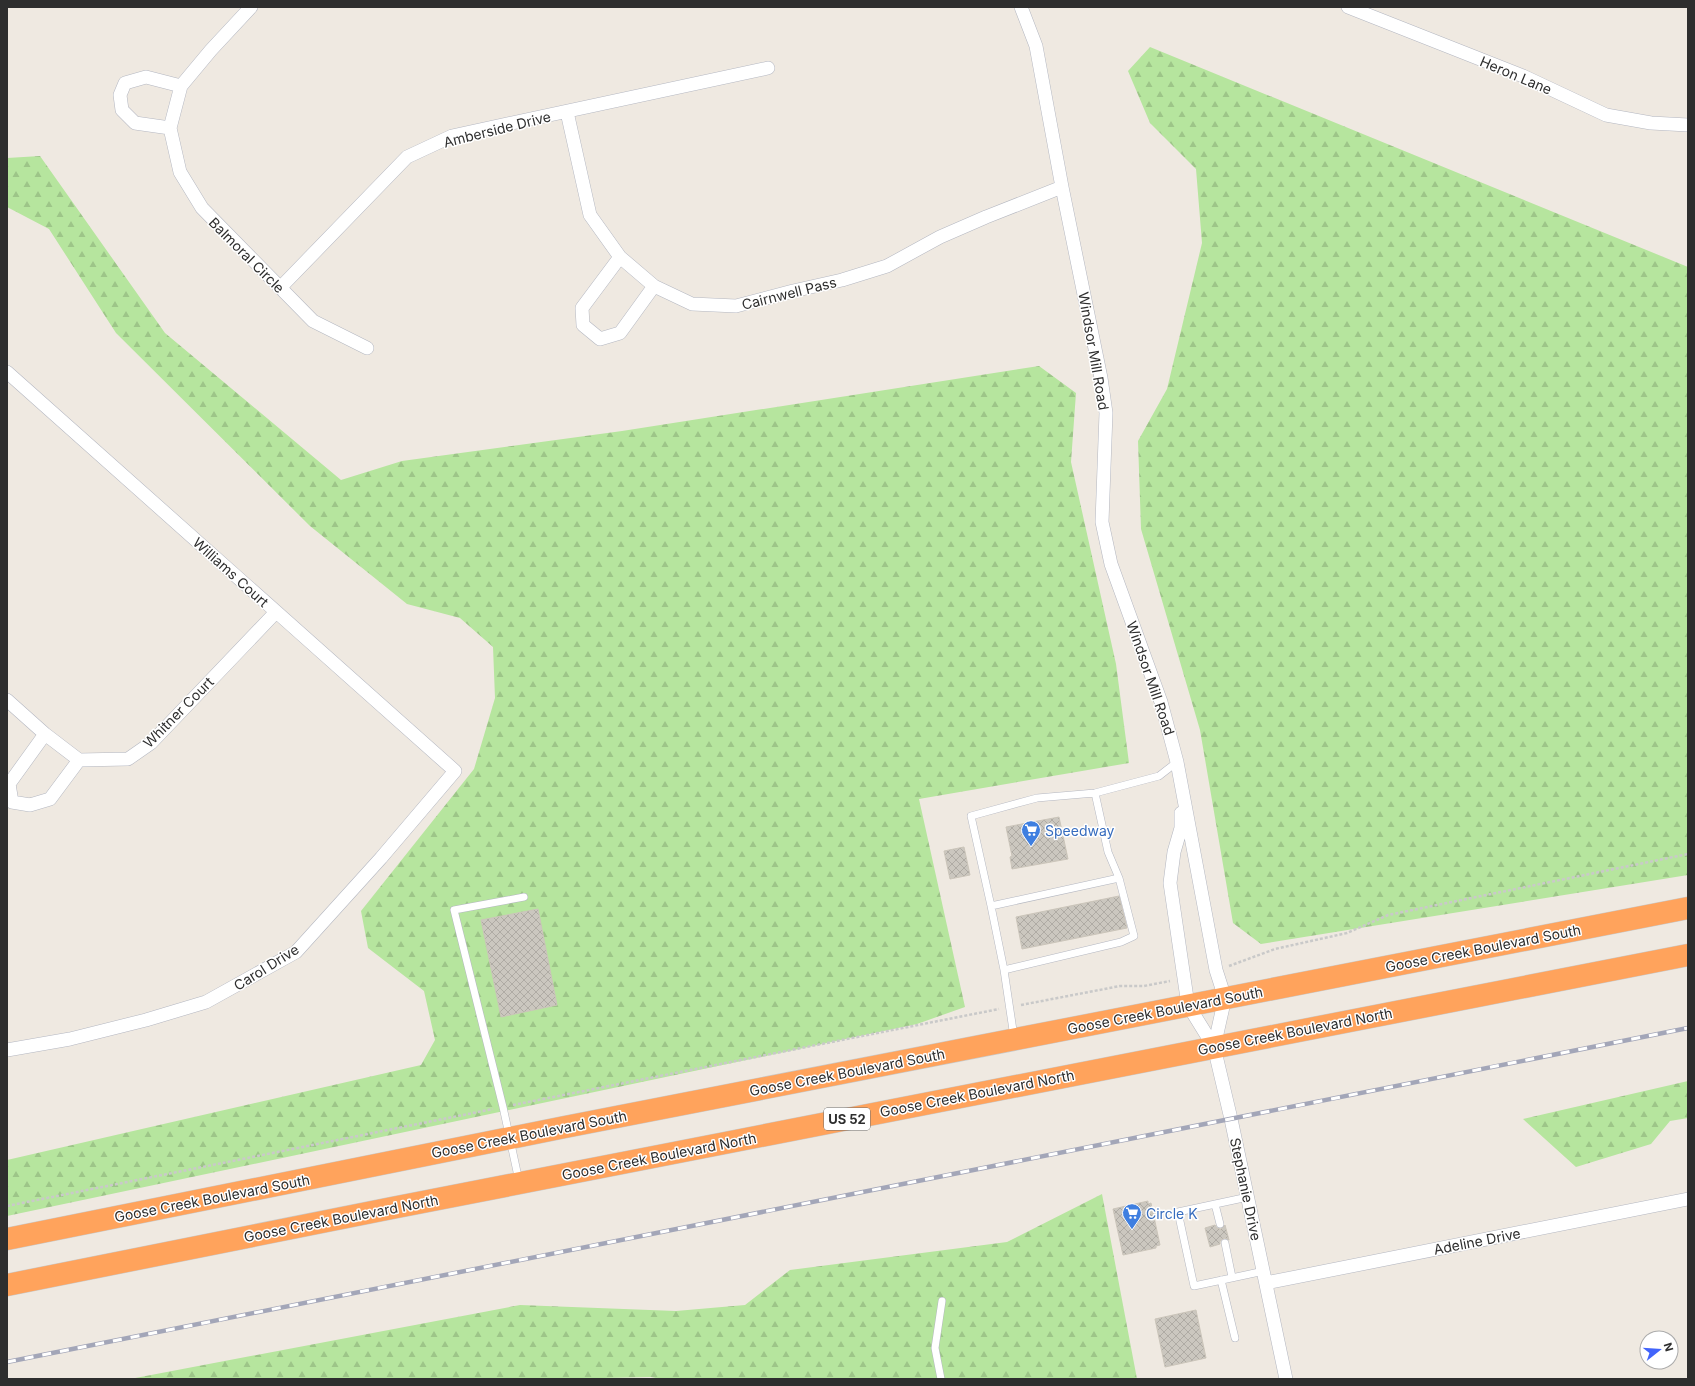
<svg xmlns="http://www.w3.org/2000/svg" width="1695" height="1386" font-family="Inter,sans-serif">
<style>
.forest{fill:url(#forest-firs)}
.building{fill:url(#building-cross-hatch);stroke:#cbc5ba}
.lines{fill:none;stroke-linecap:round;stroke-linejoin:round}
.lane-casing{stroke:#b4b7c1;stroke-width:8}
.street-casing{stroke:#b4b7c1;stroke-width:14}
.highway-casing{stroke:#c9c9c9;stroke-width:23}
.path{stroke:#c9c9c9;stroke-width:2.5;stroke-dasharray:3 2;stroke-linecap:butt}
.lane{stroke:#fff;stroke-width:7}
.street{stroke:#fff;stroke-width:13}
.highway{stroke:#ffa35c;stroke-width:22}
.rail-casing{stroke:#a3a6b8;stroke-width:4.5}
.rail{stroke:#fff;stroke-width:3;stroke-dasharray:9;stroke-linecap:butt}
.labels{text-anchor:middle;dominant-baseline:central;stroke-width:3;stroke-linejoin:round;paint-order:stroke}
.shield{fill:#fff;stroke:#6d6d6d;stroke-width:1}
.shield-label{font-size:13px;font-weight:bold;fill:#2e2e2e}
.street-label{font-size:14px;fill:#2e2e2e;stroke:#fff}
.shop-label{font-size:14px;fill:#366cbe;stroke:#fff;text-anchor:start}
</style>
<defs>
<pattern id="forest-firs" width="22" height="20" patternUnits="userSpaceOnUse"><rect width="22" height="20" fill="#b6e59e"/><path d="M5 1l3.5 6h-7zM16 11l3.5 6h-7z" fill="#9dc588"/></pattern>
<pattern id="building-cross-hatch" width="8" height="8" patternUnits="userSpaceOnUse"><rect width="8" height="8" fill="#cbc7bf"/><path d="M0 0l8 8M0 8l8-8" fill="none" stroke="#afaba4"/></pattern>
</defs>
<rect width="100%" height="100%" fill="#efe9e1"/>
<!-- forest -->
<path class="forest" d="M1150,47L1688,267V875L1261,944L1233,923L1200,730L1141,529L1138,441L1167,389L1202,243L1196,169L1150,123L1128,71Z
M40,156L165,333L341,480L402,461L622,431L1039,366L1076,393L1071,462L1116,664L1129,763L919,799L965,1007L917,1024L7,1216V1160L421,1065L435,1040L424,991L368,948L361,911L474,769L495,698L493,647L460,618L407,604L310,526L116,333L49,229L7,207V158Z
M1688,1081V1118L1670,1121L1651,1144L1576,1167L1523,1119Z
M1102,1194L1137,1379H660L651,1377L558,1379H130L520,1305L676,1311L745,1305L790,1270L1007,1242Z"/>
<!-- building -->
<path class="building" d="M1059,817L1068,859L1012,869L1010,857L1012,856L1006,827Z
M964,847L970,875L950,879L944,851Z
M1119,896L1127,928L1022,949L1016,917Z
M538,909L557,1005L501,1017L481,920Z
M1148,1201V1204L1151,1203L1160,1245L1156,1246V1248L1123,1255L1113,1209Z
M1215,1225L1217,1228L1221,1229L1225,1225L1229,1240L1224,1238L1220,1241V1244L1210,1247L1205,1228Z
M1196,1310L1206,1358L1165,1367L1155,1319Z"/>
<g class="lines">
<!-- lane casing -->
<g class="lane-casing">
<path id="lane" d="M991,906L971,816L1037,798L1095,793
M1004,970L991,906L1119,878
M1014,1037L1004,970L1121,942L1134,936L1119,878L1108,852L1095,793L1159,776L1177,762
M519,1181L503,1107L454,910L524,897
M1248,1197L1178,1212L1194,1286L1264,1271
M1215,1204L1220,1224
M1225,1243L1232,1277
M1221,1280L1235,1338
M941,1379L935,1348L942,1301"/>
</g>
<!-- street casing -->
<g class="street-casing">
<path id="street" d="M1021,7L1036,46L1062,187L1101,378L1106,413L1102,522L1111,564L1161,702L1177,762L1216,970L1225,998L1214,1047
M1348,7L1523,76L1606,115L1651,123L1688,125
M181,86L211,50L251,7
M567,112L590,215L620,257L654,286L692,304L736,306L793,291L842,280L887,266L940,237L986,217L1062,187
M170,128L135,123L122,110L120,95L125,83L146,77L181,86L170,128L180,172L202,208L313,321L367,348
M620,257L582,308L583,325L600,339L620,333L654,286
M280,288L407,157L452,136L768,68
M7,372L455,771L381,858L296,952L206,1002L146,1020L70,1039L7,1050
M7,700L45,734L79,760L128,759L151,743L276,612
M45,734L9,784L12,802L30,805L50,799L79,760
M1181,813V828L1174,852L1170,883L1188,1005L1214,1047L1231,1119L1286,1379
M1266,1283L1688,1199"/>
</g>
<!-- highway casing -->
<g class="highway-casing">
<path id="highway" d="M7,1239L565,1127L1688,908
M7,1285L392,1208L1688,955"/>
</g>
<!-- path -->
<path class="path" d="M1229,966L1275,949L1347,933L1388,915L1688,854
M1021,1005L1120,986H1144L1170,981
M513,1105L999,1009
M7,1206L493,1109"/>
<!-- lane -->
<use href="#lane" class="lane"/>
<!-- street -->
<use href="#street" class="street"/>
<!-- highway -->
<use href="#highway" class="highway"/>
<!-- rail casing -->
<g class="rail-casing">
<path id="rail" d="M7,1362L1688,1028"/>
</g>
<!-- rail -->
<use href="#rail" class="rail"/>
</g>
<!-- icons -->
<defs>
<g id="supermarket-pin" transform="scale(1)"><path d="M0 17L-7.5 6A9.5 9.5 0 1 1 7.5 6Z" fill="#3f7fe0" stroke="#fff"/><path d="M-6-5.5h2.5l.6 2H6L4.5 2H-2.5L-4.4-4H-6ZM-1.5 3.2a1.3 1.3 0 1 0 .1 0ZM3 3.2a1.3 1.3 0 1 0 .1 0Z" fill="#fff"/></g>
</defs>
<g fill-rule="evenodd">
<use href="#supermarket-pin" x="1031" y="830"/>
<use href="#supermarket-pin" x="1132" y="1213"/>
</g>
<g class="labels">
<!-- shield labels -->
<rect class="shield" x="824" y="1108" width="46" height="22" rx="3"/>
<g class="shield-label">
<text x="847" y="1119">US 52</text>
</g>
<!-- street labels -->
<g class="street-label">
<text transform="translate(1516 75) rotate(23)">Heron Lane</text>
<text transform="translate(497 129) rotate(-14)">Amberside Drive</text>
<text transform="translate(247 255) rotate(45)">Balmoral Circle</text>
<text transform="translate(789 293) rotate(-14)">Cairnwell Pass</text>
<text transform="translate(1094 351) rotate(80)">Windsor Mill Road</text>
<text transform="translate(231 572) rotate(42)">Williams Court</text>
<text transform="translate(1151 678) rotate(71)">Windsor Mill Road</text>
<text transform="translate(178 712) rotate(-45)">Whitner Court</text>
<text transform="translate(1483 948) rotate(-11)">Goose Creek Boulevard South</text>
<text transform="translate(266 967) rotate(-32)">Carol Drive</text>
<text transform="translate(1165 1010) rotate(-11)">Goose Creek Boulevard South</text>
<text transform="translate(1295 1031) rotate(-11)">Goose Creek Boulevard North</text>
<text transform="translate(847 1072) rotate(-11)">Goose Creek Boulevard South</text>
<text transform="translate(977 1093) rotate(-11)">Goose Creek Boulevard North</text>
<text transform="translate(529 1134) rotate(-11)">Goose Creek Boulevard South</text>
<text transform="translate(659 1156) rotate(-11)">Goose Creek Boulevard North</text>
<text transform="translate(1246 1189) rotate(78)">Stephanie Drive</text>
<text transform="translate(212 1198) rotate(-11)">Goose Creek Boulevard South</text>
<text transform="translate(341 1218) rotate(-11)">Goose Creek Boulevard North</text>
<text transform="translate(1477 1241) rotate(-11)">Adeline Drive</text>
</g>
<!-- shop labels -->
<g class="shop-label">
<text x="1045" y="830">Speedway</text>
<text x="1146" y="1213">Circle K</text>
</g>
</g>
<!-- border -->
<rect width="1695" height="1386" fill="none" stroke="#2e2e2e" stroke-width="16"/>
<!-- north arrow -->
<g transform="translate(1659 1350) rotate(73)"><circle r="19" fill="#ffffff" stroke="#ababab"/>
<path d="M0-3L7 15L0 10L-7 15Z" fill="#4264fb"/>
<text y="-6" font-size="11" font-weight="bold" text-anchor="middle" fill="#2e2e2e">N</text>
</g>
</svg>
